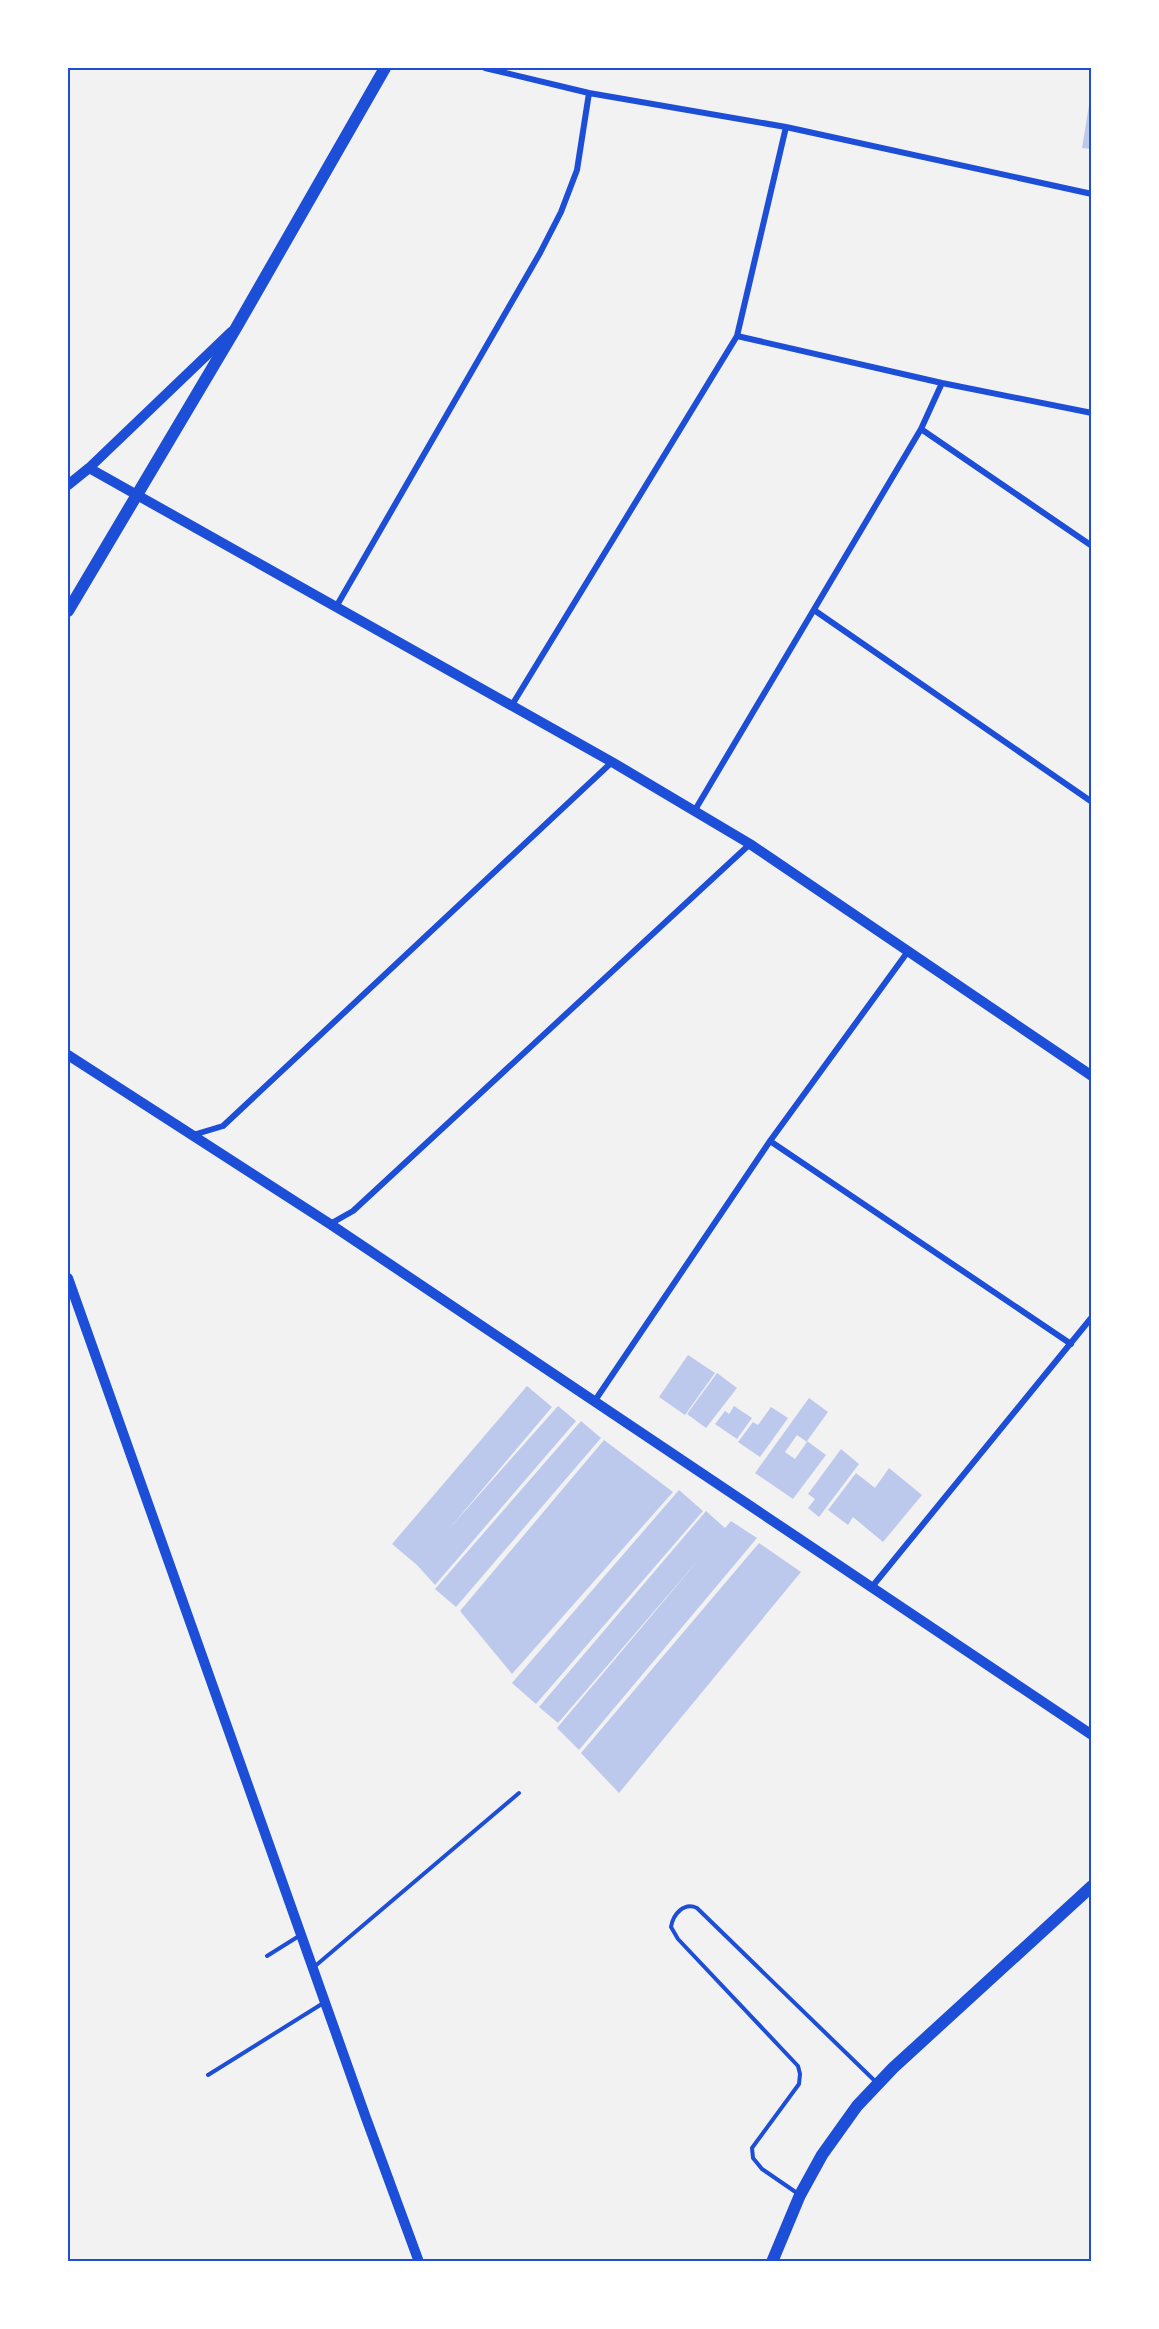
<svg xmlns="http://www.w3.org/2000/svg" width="1159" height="2329" font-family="'Space Grotesk',sans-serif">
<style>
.building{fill:#bdc9ec;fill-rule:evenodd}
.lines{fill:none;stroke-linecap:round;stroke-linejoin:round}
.service{stroke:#1d4ed8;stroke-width:4}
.minor{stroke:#1d4ed8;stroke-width:6}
.tertiary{stroke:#1d4ed8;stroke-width:10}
.secondary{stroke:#1d4ed8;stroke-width:12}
.neatline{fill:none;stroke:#1d4ed8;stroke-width:2}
</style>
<rect width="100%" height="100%" fill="#f2f2f2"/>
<!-- building -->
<path class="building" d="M1090,99H1092V149L1082,148Z
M688,1355L715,1373L685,1415L659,1397Z
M717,1373L737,1388L706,1428L687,1414Z
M527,1386L552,1407L448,1530L558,1406L576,1421L435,1585L417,1565L392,1544Z
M809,1398L828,1412L807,1441L826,1455L793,1499L755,1473ZM797,1435L807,1442L795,1459L785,1452Z
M734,1406L752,1418L737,1439L715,1424L725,1411L729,1414Z
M771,1407L788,1418L760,1457L738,1442L753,1422L758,1425Z
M581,1421L601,1438L456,1607L435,1589Z
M604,1440L673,1492L512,1674L460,1611Z
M841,1449L859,1464L819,1517L808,1508L815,1499L808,1494Z
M889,1468L922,1495L883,1542L853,1517L848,1525L828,1510L856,1473L875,1488Z
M679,1490L703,1511L536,1704L512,1683Z
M706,1511L725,1528L731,1521L757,1538L579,1750L557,1728L700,1558L558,1723L539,1707Z
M759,1543L801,1572L619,1793L581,1753Z"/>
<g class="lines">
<!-- service -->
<path class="service" d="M267,1956L299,1936
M314,1967L519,1793
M208,2075L325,2002
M797,2193L762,2169L753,2158L752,2148L799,2084L800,2074L798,2066L678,1939L671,1927C673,1914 684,1902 697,1908L877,2083"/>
<!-- minor -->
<path class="minor" d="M485,68L589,93L786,127L1092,194
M737,336L942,383L1092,413
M921,429L1092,546
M336,607L540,253L561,212L577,170L589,93
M814,610L1092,802
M512,705L737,336L786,127
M695,810L921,429L942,383
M193,1135L223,1126L612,762
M770,1141L1071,1344
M330,1224L353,1211L750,844
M594,1402L770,1141L909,950
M871,1588L1092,1317"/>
<!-- tertiary -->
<path class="tertiary" d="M89,468L612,762L750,844L1092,1076
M68,485L89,468L231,332
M68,1055L330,1224L1092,1735
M68,1278L366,2118L419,2262"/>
<!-- secondary -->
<path class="secondary" d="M68,611L236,328L385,68
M772,2262L800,2195L822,2155L857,2106L893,2068L1092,1886"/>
</g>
<!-- border -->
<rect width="1159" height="2329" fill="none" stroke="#ffffff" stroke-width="138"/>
<rect x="69" y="69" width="1021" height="2191" class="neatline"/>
</svg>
